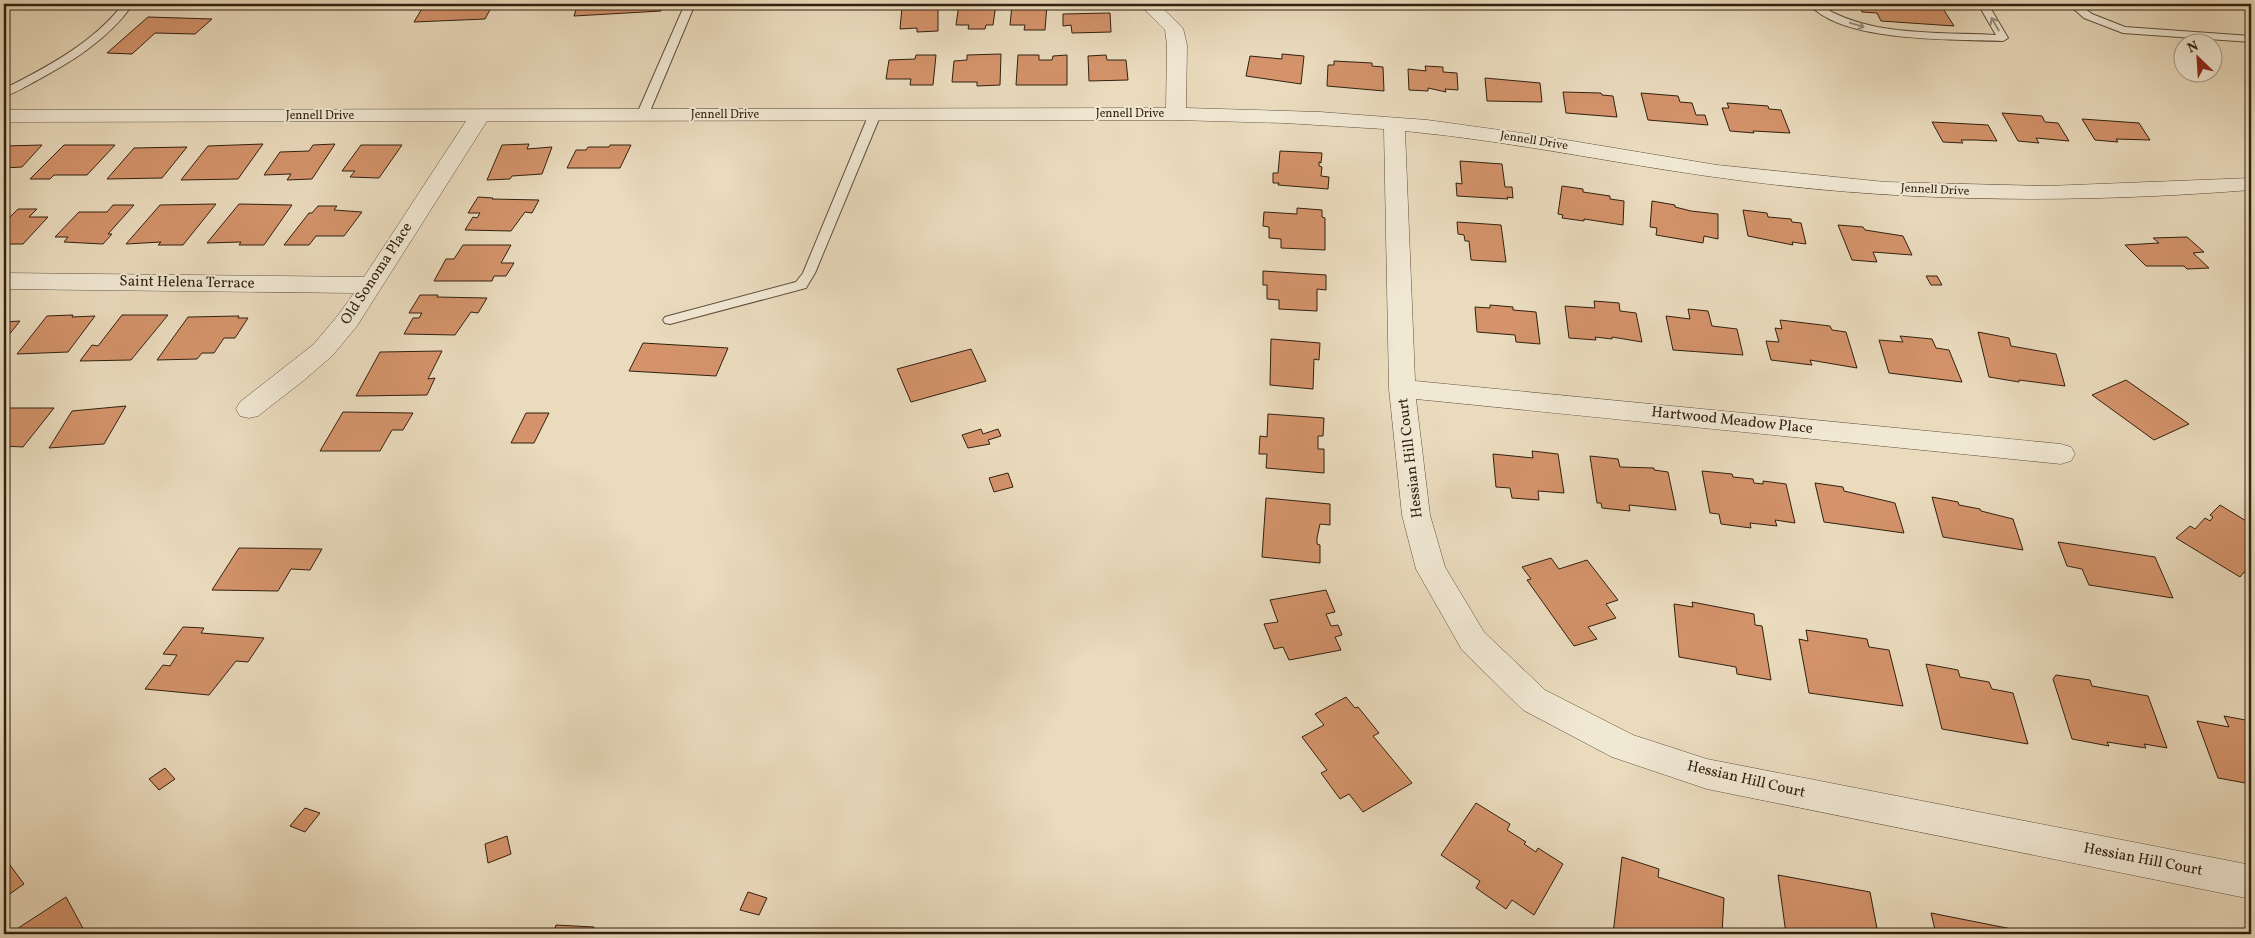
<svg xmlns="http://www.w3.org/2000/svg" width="2255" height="938" font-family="Vollkorn,serif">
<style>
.building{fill:#d4936b;stroke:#312010}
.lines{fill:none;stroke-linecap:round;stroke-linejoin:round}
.lane-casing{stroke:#5f4f3b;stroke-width:2}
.street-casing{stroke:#5f4f3b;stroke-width:1}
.lane{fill:#f1e8d4;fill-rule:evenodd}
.street{fill:#f1e8d4;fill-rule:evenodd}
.oneway{stroke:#9b8e7c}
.labels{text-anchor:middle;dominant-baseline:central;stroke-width:4;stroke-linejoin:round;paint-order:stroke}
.far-street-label{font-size:12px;fill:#312010;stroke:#f1e8d4}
.street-label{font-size:15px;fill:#312010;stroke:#f1e8d4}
</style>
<rect width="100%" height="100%" fill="#eadbbd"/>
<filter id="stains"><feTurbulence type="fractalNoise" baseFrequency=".004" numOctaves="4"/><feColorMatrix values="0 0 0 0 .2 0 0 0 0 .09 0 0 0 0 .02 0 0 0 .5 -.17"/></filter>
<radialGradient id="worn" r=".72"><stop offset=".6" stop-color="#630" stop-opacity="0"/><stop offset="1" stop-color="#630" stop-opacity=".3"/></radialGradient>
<!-- building -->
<path class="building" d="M493,4L485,19L414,22L423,7Z
M578,4H663L661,11L574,16Z
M735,4H779L734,7Z
M959,4H996L993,25H986L985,29H968L969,25H956Z
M1851,4H1940L1954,26L1881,21L1877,13L1862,12L1858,4Z
M1012,5H1047L1045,30H1024L1025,25H1010Z
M938,6V31L917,32V28L900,29L902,7Z
M1110,13L1111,32L1072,33L1071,25L1063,26V14Z
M148,17L212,19L195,34L155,33L132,54L107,53Z
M1001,54L1000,85L977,86V82H952L954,61L967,60V55Z
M1282,54L1304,56L1301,84L1246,76L1250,56L1282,59Z
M916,55H936L933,85H910L911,79H886L889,60L915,59Z
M1018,55H1039V60H1052L1053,56L1067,55V85H1016Z
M1106,55L1107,60H1126L1128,80L1089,81L1088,56Z
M1334,61L1372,63V66L1383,67L1384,91L1327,86L1328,65H1334Z
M1425,66L1443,67V72L1457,73L1458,90L1445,89L1446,92L1428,88V91L1409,90L1408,69L1426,71Z
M1485,78L1540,83L1542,102L1487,101Z
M1563,92L1601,93L1602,95L1613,96L1617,117L1566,113Z
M1641,93L1678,96L1680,102L1692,103L1696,115H1705L1708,125L1648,120Z
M1727,103L1768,106L1769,109L1781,110L1790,133L1753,131L1754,133L1730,131L1722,108H1729Z
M2002,113L2042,116L2045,122L2058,123L2069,141L2036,138L2039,143L2018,141Z
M2082,119L2139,123L2150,140L2116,139L2118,142L2095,140Z
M1932,122L1988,125L1997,141L1975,140H1961L1963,143L1943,142Z
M263,144L238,179L181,180L208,146Z
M335,144L312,179L287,180L291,174L264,175L280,152L309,151L313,145Z
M529,144L527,149L552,147L542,174L512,176L510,179L487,180L502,145Z
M42,145L22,167L4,168V146Z
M64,145H115L87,175H54L50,179H30Z
M361,145H402L379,178L350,177L355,171H342Z
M610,145H631L620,168H567L576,150H586L588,147H609Z
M187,147L162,178L107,179L134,148Z
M1280,151L1322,153L1321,163L1319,162V166L1322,167L1321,176L1329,177L1328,189L1278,185L1279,183H1273V173H1278Z
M1460,161L1502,164L1505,187H1512L1513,198L1507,197L1508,199L1457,196L1456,183L1462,184Z
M1562,186L1583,189V192L1610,196V199L1624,201L1623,225L1584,219V221L1562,218L1563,215L1558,214Z
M478,197L493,198L492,199L539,200L532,213L525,212L511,231L465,230L473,217L477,218L480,213H468Z
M1652,201L1675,205V207L1691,211L1718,214V239L1704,236L1703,243L1656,235L1657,228L1650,227Z
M216,204L183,245H158L161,242L126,244L160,205Z
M239,204L292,205L264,245H239L241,242L207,243Z
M113,205H134L108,234H112L103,244L64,242L68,237H55L79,212H107Z
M318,206H337L334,210L362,212L344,236H316L309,245H284L309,213H312Z
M1297,208L1322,210V217L1325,218V250L1281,248V239L1269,238V227L1263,226L1264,212L1297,214Z
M18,209H37L29,217H48L23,244H4V218H9Z
M1743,210L1767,213L1768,217L1791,219L1792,222L1801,223L1806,244L1792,242L1793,245L1748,236Z
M1457,222L1501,225L1506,262L1471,260L1469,241H1465L1464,235L1458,234Z
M1838,225L1863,227L1865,230L1903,236L1912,255L1873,252L1877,262L1852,260Z
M2187,237L2204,252L2193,253L2209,268L2187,269L2184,266H2146L2125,245L2159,243L2153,238Z
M463,245H511L501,263H514L506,276H494L492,281H434L446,259H454Z
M1263,271L1326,275V290L1317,289V311L1279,309V300L1267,299V285H1263Z
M1926,276H1937L1942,285H1931Z
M420,295H438L437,297L487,298L478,313L471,312L455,335L404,334L413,318H419L422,313H409Z
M1594,301L1619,303L1620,311L1636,313L1642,342L1612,337V339L1595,337L1596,340L1569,338L1565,306L1595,308Z
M1490,305L1513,307V310L1536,312L1540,344L1516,342L1515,335L1477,332L1475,307L1490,308Z
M1688,309L1708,311L1712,326L1737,329L1743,355L1673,350L1666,316L1690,319Z
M73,315L72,317L95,316L68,352L17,354L47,316Z
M122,315H168L131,360L80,361L92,345L98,346Z
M239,316L238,318H248L235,338H224L214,353H202L197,359L157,360L188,317Z
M1780,320L1830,326L1832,330L1846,332L1857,368L1810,360L1812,365L1771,360L1766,341L1779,342L1775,328L1782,329Z
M20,321L4,341V322Z
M1978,332L2009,338L2011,346L2056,354L2065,386L2019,380V382L1989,377Z
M1900,336L1932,339L1936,348L1949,350L1962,382L1889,373L1879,340L1903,342Z
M1271,339L1320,343L1319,360L1314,359L1313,389L1270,385Z
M643,343L728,348L716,376L629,371Z
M971,349L986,381L911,402L897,369Z
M442,351L428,379L435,378L427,395L356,396L380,352Z
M2126,380L2189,424L2154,440L2092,395Z
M126,406L104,444L49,448L72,411Z
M4,408H54L23,447L4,446Z
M343,412L413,413L403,430H392L380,451H320Z
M526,413H549L534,443H511Z
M1268,414L1324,418L1323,436H1318V449H1324V473L1266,468L1267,454H1259L1260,436L1267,437Z
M981,429L983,434L998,429L1001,436L988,440L990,444L968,448L962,435Z
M1532,451L1558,454L1564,493L1538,491L1539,500L1512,498L1510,488L1496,487L1493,454L1533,458Z
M1590,456L1618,459L1620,467L1654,468V470L1668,472L1676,510L1629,505L1630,511L1602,508L1601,503H1597Z
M1702,471L1732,474L1733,477L1753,479L1754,483L1763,484V481L1786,484L1795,523L1775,520L1777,526L1750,523L1751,528L1721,524L1719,514L1710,513Z
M1008,473L1013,487L994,492L989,478Z
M1815,483L1843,487L1844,491L1895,503L1904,533L1824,522Z
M1932,497L1958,502L1959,505L1980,509L1981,511L2013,519L2023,550L1943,537Z
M1266,498L1330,504V525L1320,524L1317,538V544L1320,545V563L1262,557Z
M2220,505L2251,524V577L2244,572L2240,577L2176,538L2190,526L2195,529L2205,518L2210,521L2213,517L2210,515Z
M2058,542L2155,557L2173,598L2089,585L2082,569L2067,566Z
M239,548L322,549L310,570L291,569L278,591L212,590Z
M1551,558L1559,569L1587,560L1618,600L1606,604L1616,618L1588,627L1597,639L1574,646L1527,580L1531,579L1522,567Z
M1326,590L1335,612L1326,614L1331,626L1338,625L1342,635L1335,637L1341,650L1289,660L1283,647L1274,649L1264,624L1278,622L1270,600Z
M1692,602L1754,614L1755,625L1762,626L1771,680L1737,674L1736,667L1679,657L1674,604L1693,607Z
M183,627L204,628L201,633L264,638L248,662L236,661L209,695L145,689L163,665L170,666L177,655L163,654Z
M1806,630L1867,639L1869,647L1889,650L1903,706L1809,693L1799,639L1808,641Z
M1926,664L1958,670L1960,677L1989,682L1992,689L2013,693L2028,744L1942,729Z
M2056,675L2090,680L2092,686L2148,696L2167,748L2144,744L2146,748L2107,742L2109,746L2072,739L2053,679Z
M1346,697L1355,708L1358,707L1379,733L1373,736L1412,783L1363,812L1349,794L1340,799L1321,773L1327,770L1302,737L1324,725L1315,714Z
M2224,716L2251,721V784L2218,778L2197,721L2229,727Z
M165,768L175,779L159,790L149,779Z
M1476,803L1510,824L1507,830L1526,842L1524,844L1536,852L1538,848L1563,864L1534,915L1512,900L1506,909L1476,888L1480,881L1441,855Z
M305,808L320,813L305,832L290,826Z
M507,836L511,854L488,863L485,844Z
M4,857L24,884L4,898Z
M1622,857L1659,869L1658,877L1724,898L1722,934H1613Z
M1778,875L1870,892L1878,934H1786Z
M748,892L767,898L759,915L740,910Z
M66,897L86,934H9Z
M1931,913L2037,934H1936Z
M556,925L594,927L591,934H553Z"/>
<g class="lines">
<!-- lane casing -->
<g class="lane-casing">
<path id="lane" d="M123,4H133C108,40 70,63 32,83C23,88 14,94 4,96V89C47,67 93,43 123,4Z
M685,4H695L648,116L642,119L638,118L636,116Z
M1809,4C1824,3 1824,9 1836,14C1849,20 1863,24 1877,27C1916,34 1956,33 1996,35L1978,4H1988L2008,38L2003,41C1953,39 1843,43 1809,4Z
M2068,4H2079L2092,14L2125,27L2251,36V42L2123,33L2084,18Z
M875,111L881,114L815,273L806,288L670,324L665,323L663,320L665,317L796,282L803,273L869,114Z"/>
</g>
<!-- street casing -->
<g class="street-casing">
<path id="street" d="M1139,4H1158L1183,28L1187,45L1186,108L1320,112L1427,120L1536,135L1717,165L1885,182L2047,186L2251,178V190C2085,203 1918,203 1752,182C1635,168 1521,142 1405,131L1415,381L2061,444L2071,447L2075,454L2071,461L2061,464L1416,399L1430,515L1445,567L1484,632L1545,690L1633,735L1707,759L2251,865V899L1707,789L1612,757L1523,710L1462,650L1416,569L1402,515L1389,389L1384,129L1284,123L1176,120L487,121L357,326L332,356L303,381L258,416L249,418L240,416L236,409L240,402L314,344L339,314L354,293L4,289V273L364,277L466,121L4,122V110L1166,108L1167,45L1165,30Z"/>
</g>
<!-- lane -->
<use href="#lane" class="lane"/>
<!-- street -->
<use href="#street" class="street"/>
</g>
<!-- one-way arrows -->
<defs><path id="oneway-shaft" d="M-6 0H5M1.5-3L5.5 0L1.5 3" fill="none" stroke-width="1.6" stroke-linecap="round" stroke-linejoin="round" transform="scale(1.25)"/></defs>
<g class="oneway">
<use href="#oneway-shaft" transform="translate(1995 24) rotate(-120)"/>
<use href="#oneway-shaft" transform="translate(1857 25) rotate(17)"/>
</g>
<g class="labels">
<!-- far-street labels -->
<g class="far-street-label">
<text x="1130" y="114">Jennell Drive</text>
<text x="725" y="115">Jennell Drive</text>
<text x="320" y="116">Jennell Drive</text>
<text transform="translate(1534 141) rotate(9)">Jennell Drive</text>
<text transform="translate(1935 190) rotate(3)">Jennell Drive</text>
</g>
<!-- street labels -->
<g class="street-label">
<text transform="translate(377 274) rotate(-57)">Old Sonoma Place</text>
<text transform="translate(187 283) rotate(1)">Saint Helena Terrace</text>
<text transform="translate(1732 421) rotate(6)">Hartwood Meadow Place</text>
<text transform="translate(1411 458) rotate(-97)">Hessian Hill Court</text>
<text transform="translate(1746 780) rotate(13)">Hessian Hill Court</text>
<text transform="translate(2143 860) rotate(11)">Hessian Hill Court</text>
</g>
</g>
<!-- margin -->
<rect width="2255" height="938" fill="none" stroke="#eadbbd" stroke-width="20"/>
<rect x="5" y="5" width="2245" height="928" fill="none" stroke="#312010" stroke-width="2.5"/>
<rect x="10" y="10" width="2235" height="918" fill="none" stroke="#312010"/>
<!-- north arrow -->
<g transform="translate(2198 58) rotate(335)"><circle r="24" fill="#f1e8d4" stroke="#a49886"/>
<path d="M0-4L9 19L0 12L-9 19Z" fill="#8f2418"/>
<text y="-8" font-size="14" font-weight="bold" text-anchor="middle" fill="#312010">N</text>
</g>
<rect width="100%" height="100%" filter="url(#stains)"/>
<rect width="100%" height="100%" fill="url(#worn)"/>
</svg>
